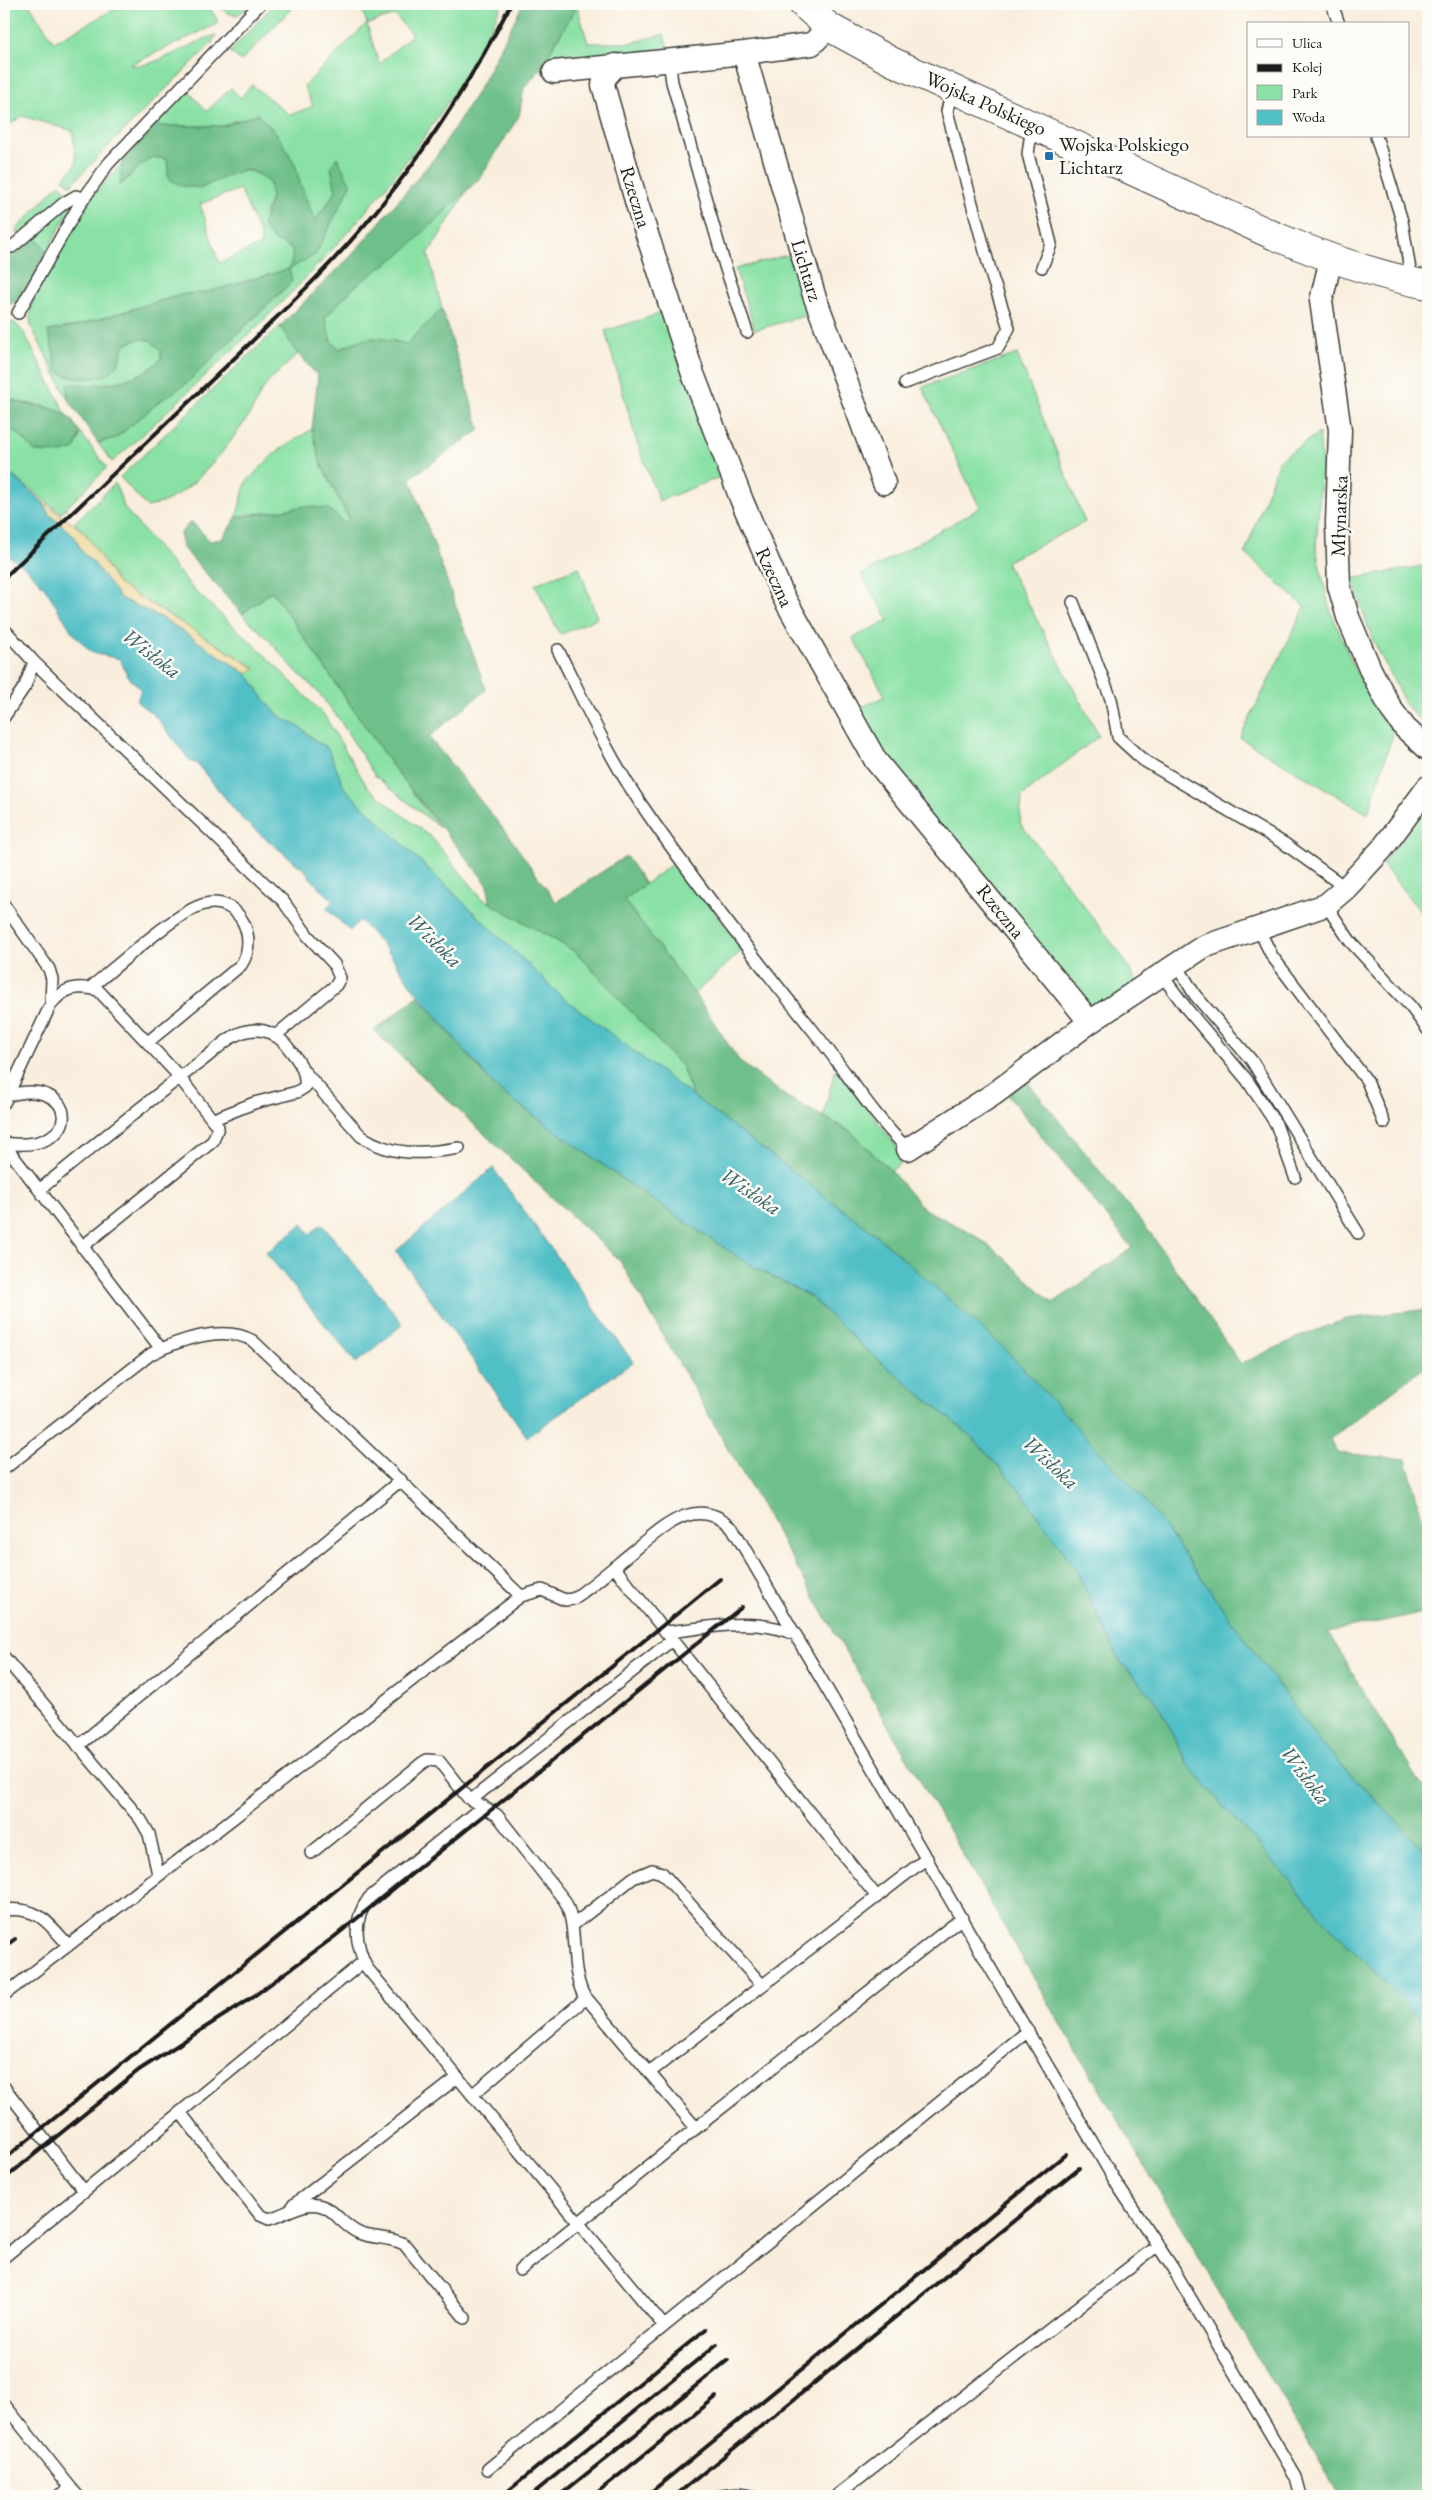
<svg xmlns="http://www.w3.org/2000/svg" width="1432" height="2500" font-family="'EB Garamond',serif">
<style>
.green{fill:#89e1a5;stroke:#527e60;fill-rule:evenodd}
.forest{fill:#6ebf8a;stroke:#456e53}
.sand{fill:#eeda9e;stroke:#857b5d}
.water{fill:#51bfc6;stroke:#366e71}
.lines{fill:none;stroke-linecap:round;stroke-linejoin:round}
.service-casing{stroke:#3d3c39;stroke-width:14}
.minor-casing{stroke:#3d3c39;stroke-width:25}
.tertiary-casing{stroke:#3d3c39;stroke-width:30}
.service{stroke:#fff;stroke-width:11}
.minor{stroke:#fff;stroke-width:22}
.tertiary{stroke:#fff;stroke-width:28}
.rail{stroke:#1c1c1c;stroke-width:4}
.poi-dot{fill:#1f6fb2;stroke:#fdfcf7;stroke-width:2}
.labels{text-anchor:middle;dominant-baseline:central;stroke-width:5;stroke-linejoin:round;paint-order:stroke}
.street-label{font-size:20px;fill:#1c1c1c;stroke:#fdfcf7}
.poi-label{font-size:20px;fill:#1c1c1c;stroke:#fdfcf7;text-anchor:start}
.water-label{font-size:21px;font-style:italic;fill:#315d60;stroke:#fdfcf7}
</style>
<rect width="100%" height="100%" fill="#fdfcf7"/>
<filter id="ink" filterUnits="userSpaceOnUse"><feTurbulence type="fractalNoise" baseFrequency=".02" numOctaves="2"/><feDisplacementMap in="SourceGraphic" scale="10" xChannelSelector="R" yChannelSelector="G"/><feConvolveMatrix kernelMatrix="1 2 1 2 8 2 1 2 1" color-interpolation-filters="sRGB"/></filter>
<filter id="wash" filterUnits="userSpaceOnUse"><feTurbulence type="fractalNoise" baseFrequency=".0096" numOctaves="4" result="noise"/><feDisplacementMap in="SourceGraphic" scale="20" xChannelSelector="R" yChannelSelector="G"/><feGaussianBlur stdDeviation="1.12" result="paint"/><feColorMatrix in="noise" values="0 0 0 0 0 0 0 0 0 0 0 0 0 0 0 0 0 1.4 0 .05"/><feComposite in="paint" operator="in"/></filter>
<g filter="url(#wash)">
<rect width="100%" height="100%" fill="#f9eedd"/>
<!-- green -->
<path class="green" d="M4,4H29L54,42L124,4H207L219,23L130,65C152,70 191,42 216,35L212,43C165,91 117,136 71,185L63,179L76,164L73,131L22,116L4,129Z
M217,4H254L237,15L227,13Z
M274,4H296L241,61L230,52Z
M360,4H502C435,148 325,265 209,372C177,402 146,433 112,462L98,443L116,438L160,401L187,382L292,282L289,269L204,293L185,294L163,300L76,326L48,331L58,372L72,378L118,365L125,343L139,339L150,340L161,351V359C137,384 101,386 68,384V399L34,332L30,323L31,308L34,296L87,202L122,163L121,185L141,165L152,157L167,159L168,166L200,188C220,181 240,162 261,176C268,180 272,186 271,195C271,201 267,207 265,213C264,220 271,232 273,239C284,244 291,244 293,257L351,185L331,167L336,191L315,221L299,183L295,164L286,149L236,120L223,126H152L189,92L207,111L231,88L240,98L252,85L290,115L313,106L304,86L367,23ZM395,15L412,35L379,64L367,24ZM240,189L261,237L260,245L219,263L200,204Z
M577,6L588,43H631L664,34L669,52L557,65L538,72Z
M59,184L70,194L19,235L15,231Z
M468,189L428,254L442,309L407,345C377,336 368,335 340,349L331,342L325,318L354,287L404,250Z
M72,204L71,208L47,251L41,243L33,239L61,210Z
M791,254L811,314L755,330L735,269Z
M662,313L725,475L659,501L637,442L605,331Z
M4,321L15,323L24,333L66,414L41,405L21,403L4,396Z
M280,326L298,354C288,364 276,373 267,384C259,393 255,407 248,417C225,450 188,501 147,507L120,477Z
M1017,354L1085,522L1006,562L1099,736L1022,796L1020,823L1119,952L1137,982L1097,1011L1085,1006L883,760L854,711L885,696L853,638L889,620L861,575L980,508L922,387Z
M4,425L20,435L35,452H47L79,440L80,432L107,468L61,513L4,469Z
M312,429L321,464L349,519L344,524L329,509L248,514L236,518L246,482L275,453Z
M1319,433L1322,462L1316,549L1329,607L1355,670L1393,733L1368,814L1240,738L1305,607L1245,553L1279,460Z
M115,483L125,509L195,591L262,652L324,715L368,788L432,838L482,898L576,952L682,1067L693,1097L561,996L345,789L327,747L317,742L301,728L278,715L265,701L247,674L254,667L118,584L85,533L74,523Z
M1428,565V730L1406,705L1372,638L1352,579Z
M579,567L597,618L560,635L535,584Z
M272,591L393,767L440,828L375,776L339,719L317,691L296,671L268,639L242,614Z
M1428,801V921L1382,864Z
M676,861L743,950L694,994L624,900Z
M836,1067L906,1159L891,1171L851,1132L823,1116Z"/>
<!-- forest -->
<path class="forest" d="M523,4H578L538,72L524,88L519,116L481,177L404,251L354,287L325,318L331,342L340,349C368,335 377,336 406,344L442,309L480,430L410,478L486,690L429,737L508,835L556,902L626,856L645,884L624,900L701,1003L740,1062L787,1097L851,1132L891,1171L924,1209L970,1232L1001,1255L1053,1303L1132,1248L1008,1095L1026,1080L1151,1234L1241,1364L1299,1337L1346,1319L1428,1309V1364L1330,1439L1337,1453L1406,1459L1428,1539V1612L1328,1632L1421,1786L1428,1785V1854L1319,1742L1149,1505L875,1234L693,1097L682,1067L576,952L490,903L488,885L393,767L272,591L242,614L183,548L180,534L191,521L210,541L222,539L236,518L306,506L329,509L344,523L349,519L321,464L312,429L318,376L298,354L280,326L351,256L437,155L479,89Z
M257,114L275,131L295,164L300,183L315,221L336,191L331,167L337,157L351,185L315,255L289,269L292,281L187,383L160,401L116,438L98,443L68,399V384C101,386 137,384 161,359V351L150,340L139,339L125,344C122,350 121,360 117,366C103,383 76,380 58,372L48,331L76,326L163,300L185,294L204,293L289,269C298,242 289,250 273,239C268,236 266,230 263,225L271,197L270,184L266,179L253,171L245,170L231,174L201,188L182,186L172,181L168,175L167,159L152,157L141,165L120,185L122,163L152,126H223Z
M33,239L41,243L47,251C36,271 27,299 4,307V256L16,253Z
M4,396C21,408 46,403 65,414C71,417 76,427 80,432L75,449L63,453L35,452L20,435L4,425Z
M418,996L496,1088L631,1185L750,1265L811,1297L864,1348L971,1436L1019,1489L1075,1568L1120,1661L1159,1705L1188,1765L1335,1932L1428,2026V2496H1339L1031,1973L620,1261L374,1031Z"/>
<!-- sand -->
<path class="sand" d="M42,501L85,533L118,584L255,668L247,674L164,619L120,598L93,562L82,552L74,536L49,514Z"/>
<!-- water -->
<path class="water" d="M4,469L42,501L49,514L74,536L82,552L93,562L120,598L164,619L247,674L265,700L278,715L301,728L317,742L327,747L345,789L561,996L875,1234L1003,1347L1149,1505L1319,1742L1428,1854V2026L1335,1932L1188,1765L1159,1705L1120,1661L1075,1568L1019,1489L971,1436L864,1348L811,1297L750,1265L631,1185L496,1088L413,988L386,949L360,920L350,931L326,908L333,901L309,877L308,873L244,821L196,763L191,762L155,716L137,702L141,689L128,677L120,659L92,653L72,632L45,588L26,568L4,553Z
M493,1168L633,1362L527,1437L396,1251Z
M302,1224L310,1234L322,1224L403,1324L356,1363L266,1253Z"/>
</g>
<g filter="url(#ink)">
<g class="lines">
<!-- service casing -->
<g class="service-casing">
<path id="service" d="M1332,4L1339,24
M669,60L672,82L725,266L747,332
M1032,125L1028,154L1051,244L1042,267
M1376,136L1402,221L1412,282
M12,247L64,203L76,196L84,198
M18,313L78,207L108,164L260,4
M905,383L998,348L1009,328L992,277L947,111L952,90
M1073,602L1111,699L1118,737L1143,760L1285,844L1346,888
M4,629L34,662L283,901L308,936L334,964L340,978L336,985L275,1036
M558,650C584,701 608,756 641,804C695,883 755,958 815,1033C846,1071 872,1115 908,1149
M4,717L25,686L34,662
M4,905L49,969L52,979L51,1004L4,1103
M1326,905L1350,941L1411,1007L1428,1030
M1259,930L1272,956L1367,1081L1384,1123
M1176,964L1195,995L1252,1061L1358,1233
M1161,974L1187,1009L1247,1080L1276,1124L1295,1177
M90,988C115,968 178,910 205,904C240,896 259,939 241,965L148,1042
M51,1004C65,987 77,985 98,990L176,1073L218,1127L213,1141L82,1247
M304,1071L361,1136C392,1157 423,1154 459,1148
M4,1143C87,1155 78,1074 7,1096
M4,1144L161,1349
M39,1190C93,1147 147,1101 203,1060C216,1050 231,1034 247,1031C265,1027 280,1036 290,1050C299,1061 307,1072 305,1087L297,1092L254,1103L214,1119
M4,1469L151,1354C178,1340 225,1324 253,1341L521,1596
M614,1567L877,1897
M666,1632C709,1628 756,1616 796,1635
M4,1657L141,1820L149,1834L158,1874
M78,1746L401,1480
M471,1800L672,1640
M483,1806L369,1898C352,1921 355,1943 367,1968L664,2326
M311,1853L422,1763L427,1760L439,1761L468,1798L497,1815L565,1901C579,1930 569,1964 583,1994L696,2128L962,1918
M4,1910C37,1906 48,1922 68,1945
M573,1925L633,1878L652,1870L662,1873L762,1985
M4,1995L521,1596L542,1590L565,1600L573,1599C595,1584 615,1566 636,1549C665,1526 696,1495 732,1527L1118,2186L1172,2267L1296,2477L1301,2496
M649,2073L927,1858
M4,2087L84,2191
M472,2095L586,1998
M180,2112L260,2215L269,2219C290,2213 310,2195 331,2211C340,2218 347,2228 359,2233C373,2239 388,2236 404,2244L465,2318
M292,2206L458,2077
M4,2257L364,1961
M520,2270L696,2128
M4,2404L71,2488
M488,2469L1028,2031
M59,2496L71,2488L78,2496
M721,2496L738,2494L751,2496
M836,2496L1158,2245"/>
</g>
<!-- minor casing -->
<g class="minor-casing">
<path id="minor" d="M744,53L814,295L884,483
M616,65L605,77L603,85L637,204L693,374L742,501L783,596L876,761L1090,1022
M554,72L744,53L812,44L829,27
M1331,259L1321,301L1340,430L1337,524L1339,586L1348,617L1370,669L1391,709L1405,728L1428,749
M908,1149L994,1094L1090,1022L1203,947L1326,905L1346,888L1382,849L1428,787"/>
</g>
<!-- tertiary casing -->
<g class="tertiary-casing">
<path id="tertiary" d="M803,4L829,27L891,61L1275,236C1325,257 1375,275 1428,285"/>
</g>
<!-- service -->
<use href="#service" class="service"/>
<!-- minor -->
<use href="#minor" class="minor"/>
<!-- tertiary -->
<use href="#tertiary" class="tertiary"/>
<!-- rail -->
<path class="rail" d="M4,578C75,510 146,442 217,375C278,316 341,258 393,190C438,132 477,69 511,4
M4,1947L15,1939
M4,2159L720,1579
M4,2179L139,2070L254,1996L334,1937L742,1607
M502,2496L706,2329
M530,2496L717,2344
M559,2496L728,2360
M593,2496L716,2397
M646,2496L1066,2154
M675,2496L1079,2168"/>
</g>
</g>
<!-- markers -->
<rect class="poi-dot" x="1044" y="151" width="10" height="10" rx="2.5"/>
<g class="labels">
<!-- street labels -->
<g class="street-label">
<text transform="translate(986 103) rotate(24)">Wojska Polskiego</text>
<text transform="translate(636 197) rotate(73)">Rzeczna</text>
<text transform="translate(807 270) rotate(73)">Lichtarz</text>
<text transform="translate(1339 516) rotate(-88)">Młynarska</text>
<text transform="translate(775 577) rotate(65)">Rzeczna</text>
<text transform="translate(1001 911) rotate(51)">Rzeczna</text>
</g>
<!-- poi labels -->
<g class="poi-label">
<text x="1059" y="144">Wojska Polskiego<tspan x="1059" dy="23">Lichtarz</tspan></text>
</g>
<!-- water labels -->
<g class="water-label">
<text transform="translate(152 653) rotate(38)">Wisłoka</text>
<text transform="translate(435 940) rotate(45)">Wisłoka</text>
<text transform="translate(751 1191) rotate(34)">Wisłoka</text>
<text transform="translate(1051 1462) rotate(43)">Wisłoka</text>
<text transform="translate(1306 1775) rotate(53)">Wisłoka</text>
</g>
</g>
<!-- margin -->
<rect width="1432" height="2500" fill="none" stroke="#fdfcf7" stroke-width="20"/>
<!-- legend -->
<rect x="1247" y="22" width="162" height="115" fill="#fdfcf7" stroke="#a3a29f"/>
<rect x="1257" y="39" width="25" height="8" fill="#ffffff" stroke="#a3a29f"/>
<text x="1292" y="48" font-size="15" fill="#1c1c1c">Ulica</text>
<rect x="1257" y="64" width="25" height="8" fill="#1c1c1c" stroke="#a3a29f"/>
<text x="1292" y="72" font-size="15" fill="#1c1c1c">Kolej</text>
<rect x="1257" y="85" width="25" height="15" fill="#89e1a5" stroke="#a3a29f"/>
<text x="1292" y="98" font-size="15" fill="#1c1c1c">Park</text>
<rect x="1257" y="110" width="25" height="15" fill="#51bfc6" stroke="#a3a29f"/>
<text x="1292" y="122" font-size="15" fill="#1c1c1c">Woda</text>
</svg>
